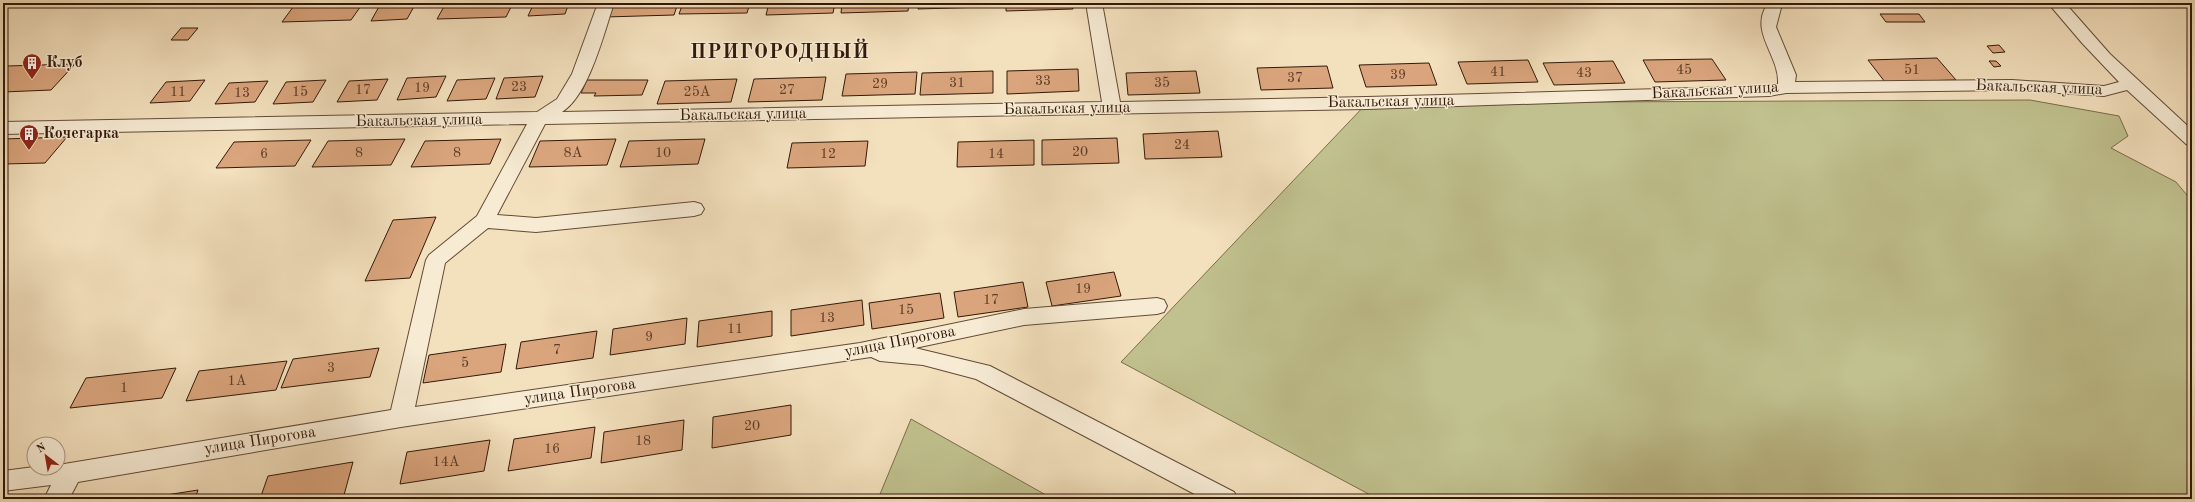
<svg xmlns="http://www.w3.org/2000/svg" width="2195" height="502" font-family="'Old Standard TT',serif">
<style>
.green{fill:#c0c18e;stroke:#7a6d4c}
.building{fill:#daa57d;stroke:#331909}
.lines{fill:none;stroke-linecap:round;stroke-linejoin:round}
.minor-casing{stroke:#634b36;stroke-width:2}
.minor{fill:#f7ebd4;fill-rule:evenodd}
.labels{text-anchor:middle;dominant-baseline:central;stroke-width:3;stroke-linejoin:round;paint-order:stroke}
.number-label{font-size:14px;fill:#5d3c26}
.poi-label{font-size:16px;font-weight:bold;fill:#331909;stroke:#f7ebd4;text-anchor:start}
.street-label{font-size:16px;fill:#331909;stroke:#f7ebd4}
.district-label{font-size:20px;font-weight:bold;letter-spacing:1px;fill:#331909;stroke:#f7ebd4}
</style>
<rect width="100%" height="100%" fill="#f3e0bd"/>
<filter id="stains"><feTurbulence type="fractalNoise" baseFrequency=".005" numOctaves="4"/><feColorMatrix values="0 0 0 0 .2 0 0 0 0 .09 0 0 0 0 .02 0 0 0 .5 -.17"/></filter>
<radialGradient id="worn" r=".72"><stop offset=".6" stop-color="#630" stop-opacity="0"/><stop offset="1" stop-color="#630" stop-opacity=".3"/></radialGradient>
<!-- green -->
<path class="green" d="M2030,100L2119,116L2128,136L2111,148L2176,182L2192,201V499H1378L1121,362L1367,103Z
M911,419L1053,499H878Z"/>
<!-- building -->
<path class="building" d="M296,3H363L351,20L282,22Z
M381,3H416L407,19L371,21Z
M446,3H513L506,17L437,19Z
M534,3H569L565,14L528,16Z
M611,3H678L674,15L605,17Z
M683,3H750L747,13L679,14Z
M769,3H835L833,13L766,15Z
M842,3H909L908,11L841,13Z
M919,3H985V7L918,9Z
M1006,3H1072L1073,9L1006,11Z
M1098,3H1165V5L1098,7Z
M1880,14H1919L1925,22H1886Z
M181,28H198L188,40H171Z
M1999,45L2005,52L1993,53L1987,46Z
M1937,58L1956,80L1885,82L1868,60Z
M1712,59L1726,80L1655,82L1643,60Z
M1528,60L1538,82L1467,84L1458,62Z
M1613,61L1625,83L1554,85L1543,63Z
M1989,61H1996L2001,66L1994,67Z
M1429,63L1437,85L1366,87L1359,65Z
M75,64L51,90L3,92V69L7,66Z
M1327,66L1333,88L1261,90L1257,68Z
M1078,69L1079,91L1007,94V71Z
M993,71V93L920,95L922,73Z
M1196,71L1200,93L1128,95L1126,73Z
M917,72L915,94L842,96L846,74Z
M446,76L436,97L397,100L407,78Z
M543,76L535,97L496,99L504,78Z
M826,77L822,100L748,102L754,79Z
M495,78L486,99L447,101L457,80Z
M388,79L377,100L337,102L349,81Z
M737,79L731,102L657,104L665,81Z
M205,80L190,101L150,103L166,82Z
M326,80L313,102L273,104L286,82Z
M587,80H648L642,95L594,96L596,93H581Z
M268,81L255,102L215,104L229,83Z
M1218,131L1222,157L1145,159L1143,134Z
M67,137L45,163L3,164V139Z
M1117,138L1119,163L1042,165V140Z
M405,139L391,165L312,167L328,141Z
M501,139L490,164L411,167L425,141Z
M616,139L607,165L529,167L540,141Z
M705,139L698,164L620,167L629,141Z
M311,140L295,166L216,168L234,142Z
M1034,140V165L957,167L958,142Z
M868,141L865,166L787,168L792,143Z
M436,217L410,278L365,281L393,220Z
M1114,272L1121,296L1052,306L1046,282Z
M1023,282L1028,307L958,317L954,292Z
M940,293L944,318L872,329L869,303Z
M862,300L864,325L791,336V310Z
M772,311V336L697,347L699,321Z
M687,318L685,344L610,355L613,329Z
M597,331L593,358L516,369L521,342Z
M506,344L501,372L423,383L429,355Z
M379,348L370,377L281,388L293,359Z
M287,361L276,390L186,401L199,371Z
M176,368L162,398L70,408L86,378Z
M791,405V435L712,448L713,417Z
M684,420L682,450L601,463L604,432Z
M595,427L591,458L508,471L514,439Z
M490,440L484,471L400,484L407,452Z
M353,462L344,495L316,499H260L268,476Z
M198,490L195,499H141Z"/>
<g class="lines">
<!-- minor casing -->
<g class="minor-casing">
<path id="minor" d="M598,3H614C604,33 589,95 562,112L1102,102L1086,3H1102L1120,102L1367,97L1769,86L1778,84C1780,56 1749,32 1767,5H1779L1781,8L1776,27L1796,75L1795,82L2012,80L2104,86L2119,82L2082,43L2048,3H2065L2110,54L2192,130V146L2186,144L2127,90L2104,96L2012,90L1786,93L1769,96L1367,109L545,124L497,215L536,218L694,202L701,204L704,209L701,214L694,216L536,232L488,228L445,263L415,407L860,343L1024,309L1157,298L1164,300L1167,306L1164,312L1157,314L1024,325L915,348L990,366L1234,492L1238,499H1204L976,379L923,365L880,361L871,357L401,427L78,482L69,499H44L51,485L3,491V471L34,467L58,468V465L391,410L426,260L429,255L477,216L527,124L3,134V122L537,112L557,99L572,74Z"/>
</g>
<!-- minor -->
<use href="#minor" class="minor"/>
</g>
<!-- icons -->
<defs>
<g id="building-pin" transform="scale(1)"><path d="M0 17L-7.5 6A9.5 9.5 0 1 1 7.5 6Z" fill="#8f2418" stroke="#f7ebd4"/><path d="M-4-6H4V6H1V3H-1V6H-4ZM-2.5-4.3h1.7v1.8h-1.7ZM.8-4.3h1.7v1.8H.8ZM-2.5-1h1.7V.8h-1.7ZM.8-1h1.7V.8H.8Z" fill="#fff"/></g>
</defs>
<g fill-rule="evenodd">
<use href="#building-pin" x="32" y="63"/>
<use href="#building-pin" x="29" y="134"/>
</g>
<g class="labels">
<!-- number labels -->
<g class="number-label">
<text x="1684" y="70">45</text>
<text x="1912" y="70">51</text>
<text x="1498" y="72">41</text>
<text x="1584" y="73">43</text>
<text x="1398" y="75">39</text>
<text x="1295" y="78">37</text>
<text x="1043" y="81">33</text>
<text x="957" y="83">31</text>
<text x="1162" y="83">35</text>
<text x="880" y="84">29</text>
<text x="519" y="87">23</text>
<text x="422" y="88">19</text>
<text x="363" y="90">17</text>
<text x="787" y="90">27</text>
<text x="178" y="92">11</text>
<text x="300" y="92">15</text>
<text x="697" y="92">25А</text>
<text x="242" y="93">13</text>
<text x="1182" y="145">24</text>
<text x="1080" y="152">20</text>
<text x="359" y="153">8</text>
<text x="457" y="153">8</text>
<text x="573" y="153">8А</text>
<text x="663" y="153">10</text>
<text x="264" y="154">6</text>
<text x="828" y="154">12</text>
<text x="996" y="154">14</text>
<text x="1083" y="289">19</text>
<text x="991" y="300">17</text>
<text x="906" y="310">15</text>
<text x="827" y="318">13</text>
<text x="735" y="329">11</text>
<text x="649" y="337">9</text>
<text x="557" y="350">7</text>
<text x="465" y="363">5</text>
<text x="331" y="368">3</text>
<text x="237" y="381">1А</text>
<text x="124" y="388">1</text>
<text x="752" y="426">20</text>
<text x="643" y="441">18</text>
<text x="552" y="449">16</text>
<text x="446" y="462">14А</text>
</g>
<!-- poi labels -->
<g class="poi-label">
<text x="46" y="63">Клуб</text>
<text x="43" y="134">Кочегарка</text>
</g>
<!-- street labels -->
<g class="street-label">
<text transform="translate(2039 88) rotate(2)">Бакальская улица</text>
<text transform="translate(1715 91) rotate(-3)">Бакальская улица</text>
<text transform="translate(1391 102) rotate(-1)">Бакальская улица</text>
<text transform="translate(1067 109) rotate(-1)">Бакальская улица</text>
<text transform="translate(743 115) rotate(-1)">Бакальская улица</text>
<text transform="translate(419 121) rotate(-1)">Бакальская улица</text>
<text transform="translate(900 342) rotate(-11)">улица Пирогова</text>
<text transform="translate(580 392) rotate(-8)">улица Пирогова</text>
<text transform="translate(260 441) rotate(-9)">улица Пирогова</text>
</g>
<!-- district labels -->
<g class="district-label">
<text x="780" y="53">ПРИГОРОДНЫЙ</text>
</g>
</g>
<!-- margin -->
<rect width="2195" height="502" fill="none" stroke="#f3e0bd" stroke-width="16"/>
<rect x="4" y="4" width="2187" height="494" fill="none" stroke="#331909" stroke-width="2"/>
<rect x="8" y="8" width="2179" height="486" fill="none" stroke="#331909"/>
<!-- north arrow -->
<g transform="translate(46 456) rotate(329)"><circle r="19" fill="#f7ebd4" stroke="#a99783"/>
<path d="M0-3L7 15L0 10L-7 15Z" fill="#8f2418"/>
<text y="-6" font-size="11" font-weight="bold" text-anchor="middle" fill="#331909">N</text>
</g>
<rect width="100%" height="100%" filter="url(#stains)"/>
<rect width="100%" height="100%" fill="url(#worn)"/>
</svg>
